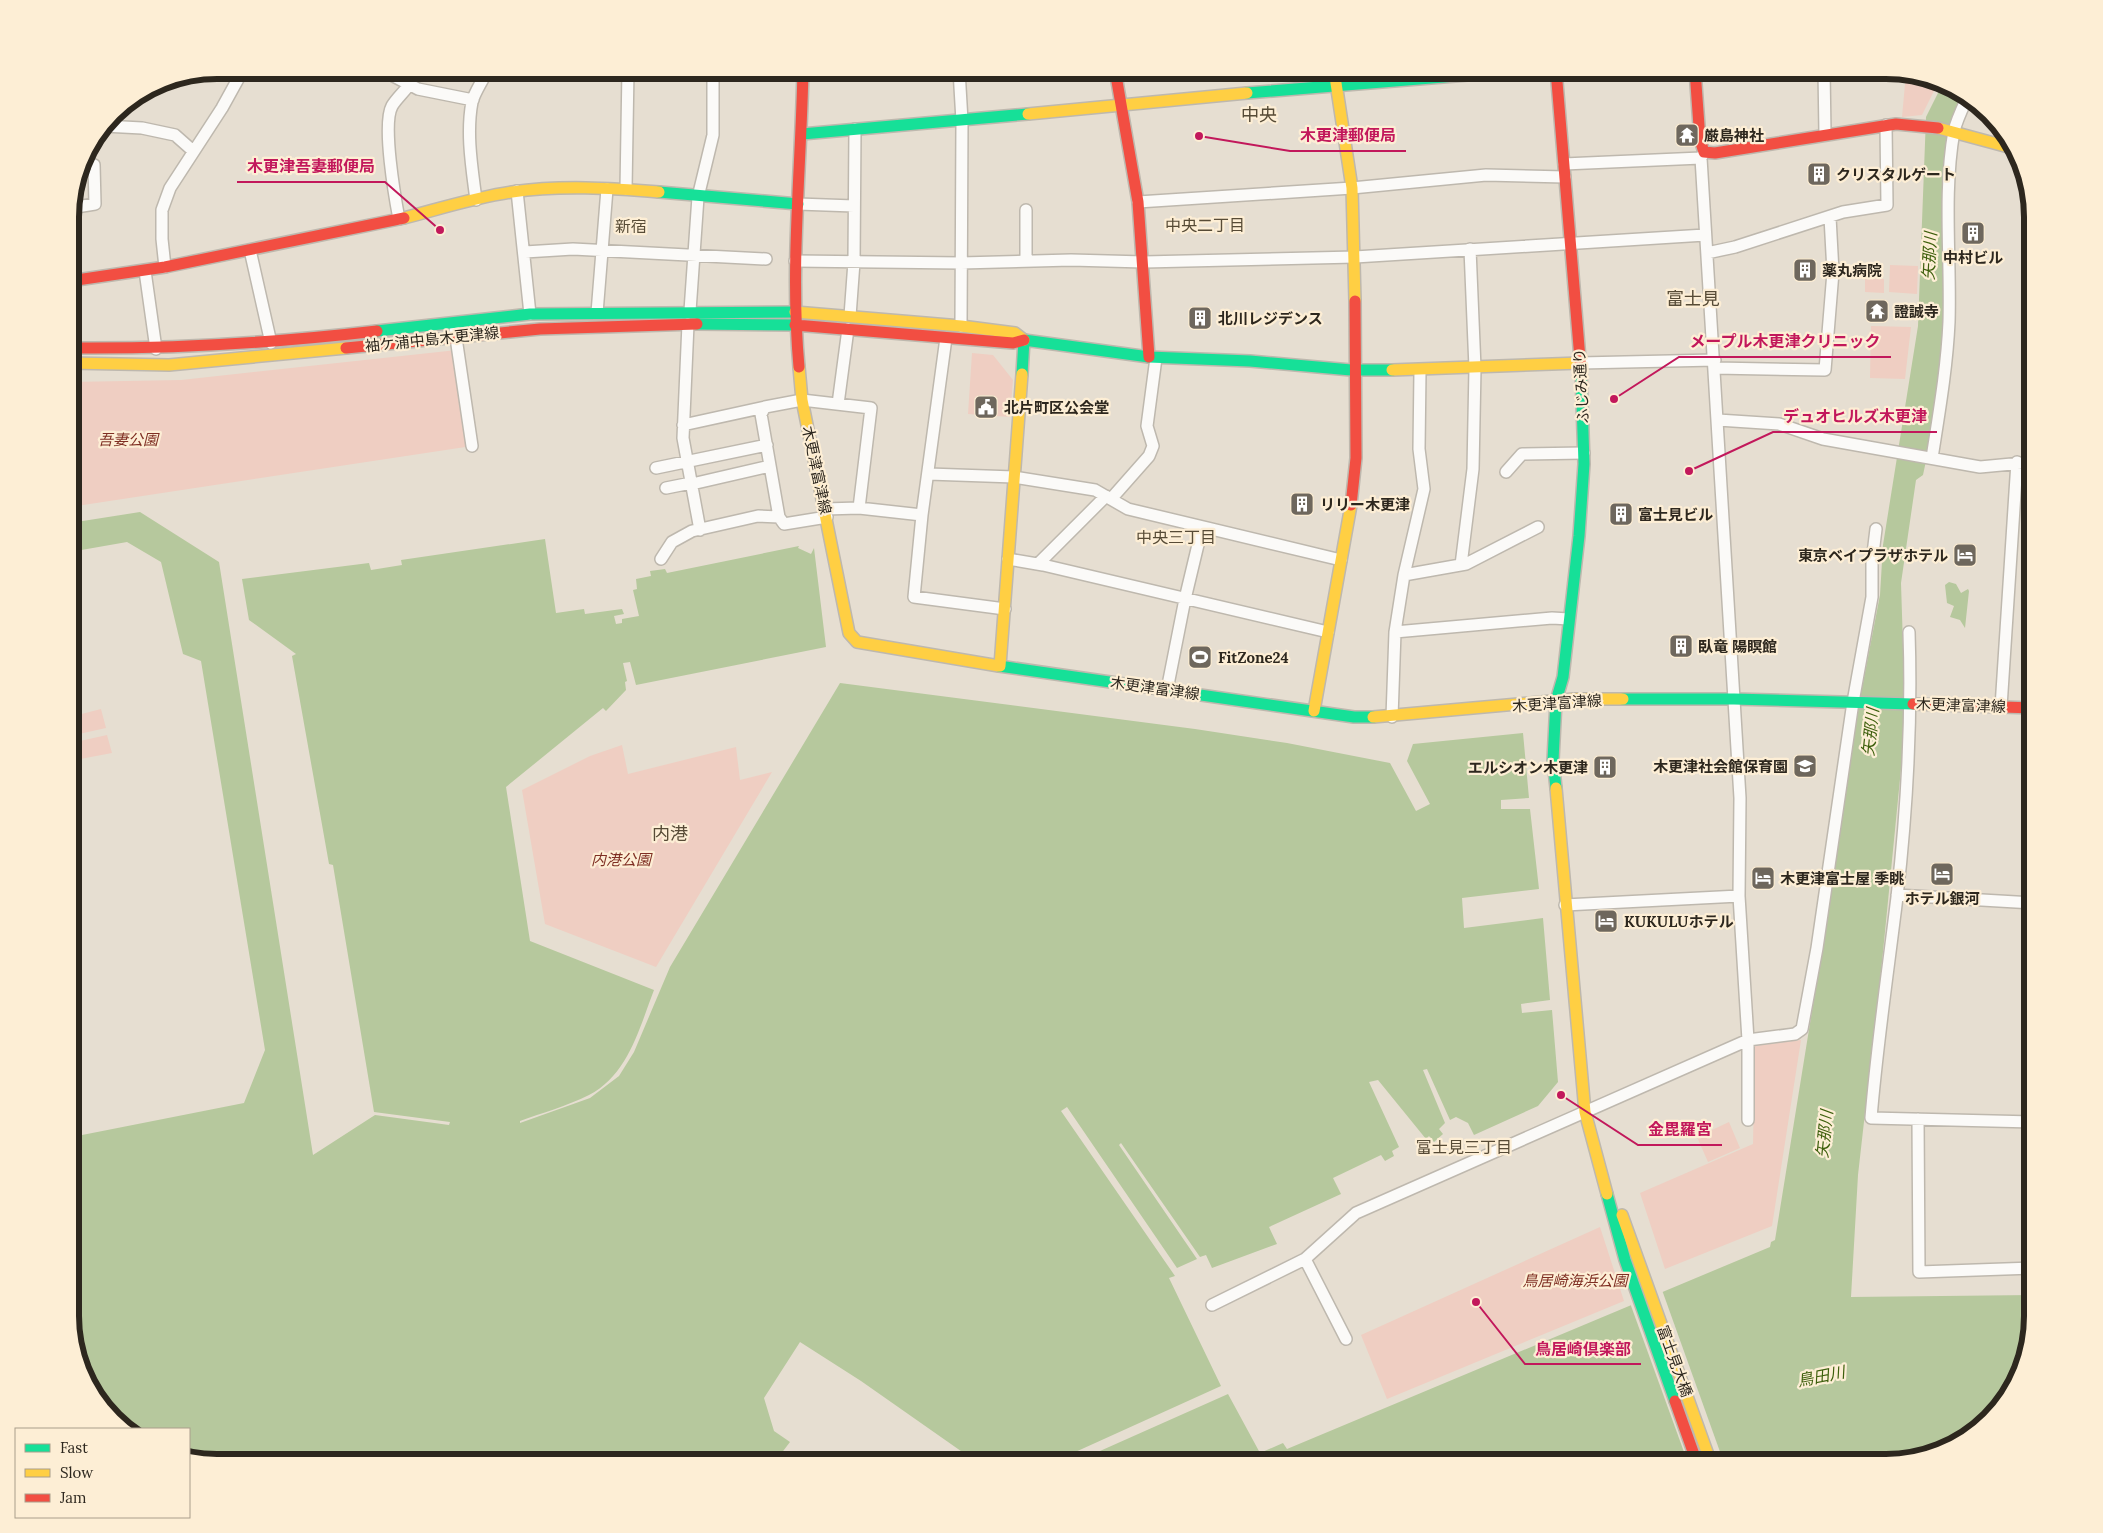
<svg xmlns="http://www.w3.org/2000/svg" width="2103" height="1533" font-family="Lora,'Noto Sans JP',serif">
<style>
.green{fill:#efcec2}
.water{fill:#b6c89d}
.pier{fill:#e6ded1}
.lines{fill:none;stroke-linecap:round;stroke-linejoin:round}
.street-casing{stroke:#beb8ae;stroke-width:14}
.fast-casing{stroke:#beb8ae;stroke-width:14}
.slow-casing{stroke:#beb8ae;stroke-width:14}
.jam-casing{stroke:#beb8ae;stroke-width:14}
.street{stroke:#fbfaf8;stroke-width:11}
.fast{stroke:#16e098;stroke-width:11}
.slow{stroke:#ffcf43;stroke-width:11}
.jam{stroke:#f24e42;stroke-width:11}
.labels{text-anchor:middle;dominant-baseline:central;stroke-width:4.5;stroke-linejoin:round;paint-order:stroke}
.poi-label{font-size:15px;font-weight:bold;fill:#2d271e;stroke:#fdeed5;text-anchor:start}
.street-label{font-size:15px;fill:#2d271e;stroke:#fdeed5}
.park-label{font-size:15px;font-style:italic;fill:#7f2f23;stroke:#fdeed5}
.neighbourhood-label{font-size:16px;fill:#574b36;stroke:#fdeed5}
.water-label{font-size:16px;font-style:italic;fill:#3d5f0c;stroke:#fdeed5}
.quarter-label{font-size:18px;fill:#574b36;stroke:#fdeed5}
.rim{fill:none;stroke:#2d271e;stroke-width:6}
.leader{fill:none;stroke:#c2185b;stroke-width:2}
.callout-dot{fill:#c2185b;stroke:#fdeed5;stroke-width:2}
.callout-label{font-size:16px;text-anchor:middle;font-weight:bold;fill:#c2185b;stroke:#fdeed5;stroke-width:4.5;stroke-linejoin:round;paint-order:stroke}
</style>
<rect width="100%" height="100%" fill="#e6ded1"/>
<!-- green -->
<path class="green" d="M1906,73L1939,81L1922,115L1902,117Z
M1890,265L1918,266L1917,294L1889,292Z
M1865,278L1884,279V293L1865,292Z
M1871,326L1911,327L1905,379L1870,378Z
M457,350L472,446L70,507V382L181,380Z
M972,353L993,355L1013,380L1010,417L968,414Z
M101,709L106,728L70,736V717Z
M107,735L112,753L75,760L71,743Z
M622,745L628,774L736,747L740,780L772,772L656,967L545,924L522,790L590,756Z
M1801,1040L1772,1226L1665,1269L1640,1193L1753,1144L1755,1046Z
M1729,1122L1740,1148L1708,1162L1697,1137Z
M1600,1227L1624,1301L1387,1399L1361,1335Z"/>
<!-- water -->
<path class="water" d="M1943,83L1963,93L1951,122L1948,141C1945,253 1948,367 1923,475L1916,480L1901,583L1904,677L1907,678L1906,718L1882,962L1858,1175L1851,1297L2033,1295V1317L2025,1363L2003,1406L1952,1448L1923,1452L1887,1463H1073L1228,1394L1260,1453L1283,1443L1287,1449L1770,1247L1771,1242L1775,1240L1822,949L1857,714L1880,595L1883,545L1918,326L1926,117Z
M140,512L219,562L313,1155L375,1115L449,1125L450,1122L374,1112L333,865L329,864L292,656L296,654L249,620L242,579L369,563L371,570L402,565L401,560L545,539L556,613L584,609L585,614L622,609L624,614L614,616L616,624L622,623V619L639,616L633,590L637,589L636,579L651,576L650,571L665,569L667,573L799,546L798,548L811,554L814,548L826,647L636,685L630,662L623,663L627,681L625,682L626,690L606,711L603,708L506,787L530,941L654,990C639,1029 628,1075 589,1095C567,1106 542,1113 520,1121V1123L590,1098L619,1076L634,1052L670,967L840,683L1195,729L1287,743L1390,763L1416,811L1430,804L1407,761L1413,744L1523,733L1529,798L1501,800V809H1530L1539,889L1462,898L1464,928L1543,918L1550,1000L1521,1004L1522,1013L1552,1010L1558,1082L1538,1106L1474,1135L1468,1123L1456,1117L1450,1120L1427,1069L1423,1070L1445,1123L1439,1129L1443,1134L1434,1142L1429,1136L1426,1139L1378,1080L1369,1082L1399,1147L1392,1151L1394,1156L1385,1161L1381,1155L1333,1178L1341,1194L1269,1227L1277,1244L1212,1268L1206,1255L1200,1257L1121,1143L1119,1145L1197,1259L1177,1268L1067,1107L1061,1111L1175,1276L1169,1278L1221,1386L1051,1463H978L861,1381L800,1342L764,1398L774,1431L790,1442L774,1463H216L189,1458V1429H124L85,1382L70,1326V1150L73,1149L70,1134L72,1137L244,1103L265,1050L201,661L183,654L161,562L127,542L70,552V523Z
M1949,582L1956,584L1961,593L1968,589L1969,591L1965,628L1960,620L1950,617L1954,606L1947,603L1945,585Z"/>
<!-- pier -->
<path class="pier" d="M1662,1290L1724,1463H1688L1630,1303Z"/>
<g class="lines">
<!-- street casing -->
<g class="street-casing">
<path id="street" d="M382,70L418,89L473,100
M526,70L628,74
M959,70L962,121L961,326
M1824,70L1825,134
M104,126L142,128L175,135L192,150
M1704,152L1701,158L1740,798L1739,896L1748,1040V1120
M1564,164L1701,158
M626,189L628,70
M517,191L530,314
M476,200C472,168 466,134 472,102C475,91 483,81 487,70
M1138,202L1352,188L1486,175L1565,177
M798,204L854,206
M70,208L95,204L94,165L81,161
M399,219C395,198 382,124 392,106C396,99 404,92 409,85
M250,250L271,343
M525,252L573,249L766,259
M1707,253L1735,247L1843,212L1887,205L1886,125
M795,261L961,263L1071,260L1144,262L1355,257L1705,235
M1026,261V210
M165,267L162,239V210L170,188L222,108L243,70
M145,271L156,349
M690,311L698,197L713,135V70
M597,313L607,189
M850,316L854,262L855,129
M688,324L683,438L700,530
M455,331L472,446
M946,338L922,515L914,597L1005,609
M1580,363L1715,360
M1715,368L1825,370L1833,272L1830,217
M838,404L848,329
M1718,420L1779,424L1823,439L1980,467L2033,462
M683,425L765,407
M1932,458C1939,413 1947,367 1949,322C1951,259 1943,193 1954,131C1957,119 1963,107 1968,96
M656,468L767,445
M1506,472L1522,454L1584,453
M929,474L1014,477L1095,490L1128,509L1341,560
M692,484L770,466
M666,488L691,483
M1111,499L1149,456L1153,446L1147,426L1156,358
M825,509L859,508L922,515
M779,517L761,414L765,407L802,400L871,408L859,508
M661,559L672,542L692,531L758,516L779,517L784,524L827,517
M1008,559L1043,565L1328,632
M1038,564L1106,496
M1461,565L1473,469L1475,368L1470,249
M1404,575L1466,564L1538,527
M1395,632L1552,618L1569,619
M1909,632C1912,720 1907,809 1897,897C1888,971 1877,1044 1871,1118L2033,1122
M1167,690L1185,599L1202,528
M2001,707L2017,462
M1392,717L1395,632L1404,575L1424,489L1419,449L1420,371
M1897,895L2033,903
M1565,905L1739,896
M1918,1119L1919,1272L2033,1268
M1305,1259L1346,1339
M1212,1305L1305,1259L1356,1213L1748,1040L1795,1034L1802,1029L1817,948L1853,702L1872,597V562L1876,529"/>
</g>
<!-- fast casing -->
<g class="fast-casing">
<path id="fast" d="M1247,93L1529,70
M802,134L1028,114
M659,192L798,204
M697,324L795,325
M377,331L530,314L795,312
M1022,374L1024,340L1149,357L1250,361L1351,370H1392
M999,666L1354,717H1373
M1623,699H1734L1913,704
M1556,788L1553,760L1556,701L1563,677L1579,536L1584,464L1581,371
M1607,1194L1625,1260L1675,1401"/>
</g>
<!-- slow casing -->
<g class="slow-casing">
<path id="slow" d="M1334,70L1352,188L1355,301
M1028,114L1247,93
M1938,128L2016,149
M404,218C439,209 476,197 512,192C560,185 611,188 659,192
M795,312L961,326L1015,333L1024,340
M70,363L169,365L346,348
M799,367L802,400L849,633L857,642L999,666
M1392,370L1580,363
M1000,666L1022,374
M1314,711L1351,505
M1373,717L1574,699H1623
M1556,788L1585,1112L1607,1194
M1622,1215L1711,1463"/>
</g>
<!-- jam casing -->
<g class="jam-casing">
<path id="jam" d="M1115,70L1138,202L1149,357
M1556,70L1581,371
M1695,70L1700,140L1704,152L1715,153L1896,124L1938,128
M70,281L165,267L404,218
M795,325L1013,343L1024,340
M70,348C174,349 273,343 377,331
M346,348L540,329L697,324
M799,367C790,268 801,169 803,70
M1351,505L1356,458L1355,301
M1913,704L2033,708
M1675,1401L1697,1463"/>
</g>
<!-- street -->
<use href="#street" class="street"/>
<!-- fast -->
<use href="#fast" class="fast"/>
<!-- slow -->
<use href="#slow" class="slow"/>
<!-- jam -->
<use href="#jam" class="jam"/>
</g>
<!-- icons -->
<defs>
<g id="temple-square" transform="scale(1.25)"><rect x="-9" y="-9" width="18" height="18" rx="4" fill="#6e675d" stroke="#fdeed5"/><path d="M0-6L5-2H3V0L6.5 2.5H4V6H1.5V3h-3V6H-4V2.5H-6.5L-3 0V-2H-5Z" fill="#fff"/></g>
<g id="building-square" transform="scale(1.25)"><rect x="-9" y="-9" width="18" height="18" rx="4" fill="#6e675d" stroke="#fdeed5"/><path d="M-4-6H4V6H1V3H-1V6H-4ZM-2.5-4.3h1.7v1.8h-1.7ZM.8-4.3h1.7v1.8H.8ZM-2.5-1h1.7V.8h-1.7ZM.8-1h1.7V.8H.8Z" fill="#fff"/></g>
<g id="civic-square" transform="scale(1.25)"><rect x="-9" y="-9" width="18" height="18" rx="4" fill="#6e675d" stroke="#fdeed5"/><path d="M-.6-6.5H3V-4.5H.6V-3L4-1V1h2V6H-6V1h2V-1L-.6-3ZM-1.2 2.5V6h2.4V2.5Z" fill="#fff"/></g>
<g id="hotel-square" transform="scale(1.25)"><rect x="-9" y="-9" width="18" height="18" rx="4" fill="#6e675d" stroke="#fdeed5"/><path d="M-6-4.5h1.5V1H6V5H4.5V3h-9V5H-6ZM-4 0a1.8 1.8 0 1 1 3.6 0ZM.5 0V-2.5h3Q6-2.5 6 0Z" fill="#fff"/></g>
<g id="stadium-square" transform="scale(1.25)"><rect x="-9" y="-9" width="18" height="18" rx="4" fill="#6e675d" stroke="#fdeed5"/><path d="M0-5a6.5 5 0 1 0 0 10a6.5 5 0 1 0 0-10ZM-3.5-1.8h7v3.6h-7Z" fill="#fff"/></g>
<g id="school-square" transform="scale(1.25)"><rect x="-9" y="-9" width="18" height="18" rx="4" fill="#6e675d" stroke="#fdeed5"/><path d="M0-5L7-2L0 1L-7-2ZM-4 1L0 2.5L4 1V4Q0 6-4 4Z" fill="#fff"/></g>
</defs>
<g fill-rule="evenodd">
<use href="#temple-square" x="1687" y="135"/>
<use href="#building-square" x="1819" y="174"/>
<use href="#building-square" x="1973" y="233"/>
<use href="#building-square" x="1805" y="270"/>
<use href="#temple-square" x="1877" y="311"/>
<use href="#building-square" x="1200" y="318"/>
<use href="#civic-square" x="986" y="407"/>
<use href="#building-square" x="1302" y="504"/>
<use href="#building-square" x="1621" y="514"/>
<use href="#hotel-square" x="1965" y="555"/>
<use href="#building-square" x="1681" y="646"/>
<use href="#stadium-square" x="1200" y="657"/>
<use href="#school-square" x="1805" y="766"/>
<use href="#building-square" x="1605" y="767"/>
<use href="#hotel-square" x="1942" y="874"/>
<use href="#hotel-square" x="1763" y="878"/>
<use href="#hotel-square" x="1606" y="921"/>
</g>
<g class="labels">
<!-- poi labels -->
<g class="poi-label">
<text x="1704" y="135">厳島神社</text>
<text x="1836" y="174">クリスタルゲート</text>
<text x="1973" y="257" text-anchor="middle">中村ビル</text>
<text x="1822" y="270">薬丸病院</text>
<text x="1894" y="311">證誠寺</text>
<text x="1218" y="318">北川レジデンス</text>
<text x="1004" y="407">北片町区公会堂</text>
<text x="1320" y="504">リリー木更津</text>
<text x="1638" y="514">富士見ビル</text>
<text x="1948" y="555" text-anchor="end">東京ベイプラザホテル</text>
<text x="1698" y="646">臥竜 陽瞑館</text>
<text x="1218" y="657">FitZone24</text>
<text x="1788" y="766" text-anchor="end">木更津社会館保育園</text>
<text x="1588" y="767" text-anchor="end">エルシオン木更津</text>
<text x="1780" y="878">木更津富士屋 季眺</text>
<text x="1942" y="898" text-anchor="middle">ホテル銀河</text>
<text x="1624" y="921">KUKULUホテル</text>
</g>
<!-- street labels -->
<g class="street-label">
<text transform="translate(432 339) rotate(-6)">袖ケ浦中島木更津線</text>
<text transform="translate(1581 386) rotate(-93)">ふじみ通り</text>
<text transform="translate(817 470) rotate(78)">木更津富津線</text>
<text transform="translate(1155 688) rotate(8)">木更津富津線</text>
<text transform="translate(1557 703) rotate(-4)">木更津富津線</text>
<text transform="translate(1961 705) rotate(2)">木更津富津線</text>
<text transform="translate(1675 1361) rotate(70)">富士見大橋</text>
</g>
<!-- park labels -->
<g class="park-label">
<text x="128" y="439">吾妻公園</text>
<text x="621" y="859">内港公園</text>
<text x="1575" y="1280">鳥居崎海浜公園</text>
</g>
<!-- neighbourhood labels -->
<g class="neighbourhood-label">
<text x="1205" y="225">中央二丁目</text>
<text x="631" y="226">新宿</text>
<text x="1176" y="537">中央三丁目</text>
<text x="1464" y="1147">富士見三丁目</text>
</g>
<!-- water labels -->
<g class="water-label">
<text transform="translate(1929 256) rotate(-87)">矢那川</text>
<text transform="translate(1870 732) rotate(-84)">矢那川</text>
<text transform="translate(1824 1134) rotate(-84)">矢那川</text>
<text transform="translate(1821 1376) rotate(-11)">鳥田川</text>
</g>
<!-- quarter labels -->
<g class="quarter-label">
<text x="1259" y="114">中央</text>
<text x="1693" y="298">富士見</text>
<text x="670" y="833">内港</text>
</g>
</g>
<!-- crop -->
<path d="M0 0H2103V1533H0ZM217 79H1886A138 138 0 0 1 2024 217V1316A138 138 0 0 1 1886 1454H217A138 138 0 0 1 79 1316V217A138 138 0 0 1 217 79Z" fill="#fdeed5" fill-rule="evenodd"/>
<path class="rim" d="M217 79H1886A138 138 0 0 1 2024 217V1316A138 138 0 0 1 1886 1454H217A138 138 0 0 1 79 1316V217A138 138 0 0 1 217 79Z"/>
<!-- callouts -->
<path class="leader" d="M1199 136L1290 151H1406M440 230L385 182H237M1614 399L1679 357H1891M1689 471L1773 432H1937M1561 1095L1638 1145H1722M1476 1302L1525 1364H1641"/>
<g class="callout-dot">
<circle cx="1199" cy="136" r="5"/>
<circle cx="440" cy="230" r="5"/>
<circle cx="1614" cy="399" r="5"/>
<circle cx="1689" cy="471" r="5"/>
<circle cx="1561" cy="1095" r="5"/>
<circle cx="1476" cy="1302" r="5"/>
</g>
<g class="callout-label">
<text x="1348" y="141">木更津郵便局</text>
<text x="311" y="172">木更津吾妻郵便局</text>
<text x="1785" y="347">メープル木更津クリニック</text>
<text x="1855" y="422">デュオヒルズ木更津</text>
<text x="1680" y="1135">金毘羅宮</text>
<text x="1583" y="1355">鳥居崎倶楽部</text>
</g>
<!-- legend -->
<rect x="15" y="1428" width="175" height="90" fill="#fdeed5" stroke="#aa9e8c"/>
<rect x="25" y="1444" width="25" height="8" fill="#16e098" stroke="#aa9e8c"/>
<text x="60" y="1453" font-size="15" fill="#2d271e">Fast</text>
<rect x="25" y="1469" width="25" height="8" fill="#ffcf43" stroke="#aa9e8c"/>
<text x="60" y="1478" font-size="15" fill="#2d271e">Slow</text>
<rect x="25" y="1494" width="25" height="8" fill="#f24e42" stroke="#aa9e8c"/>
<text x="60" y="1503" font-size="15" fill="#2d271e">Jam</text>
</svg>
